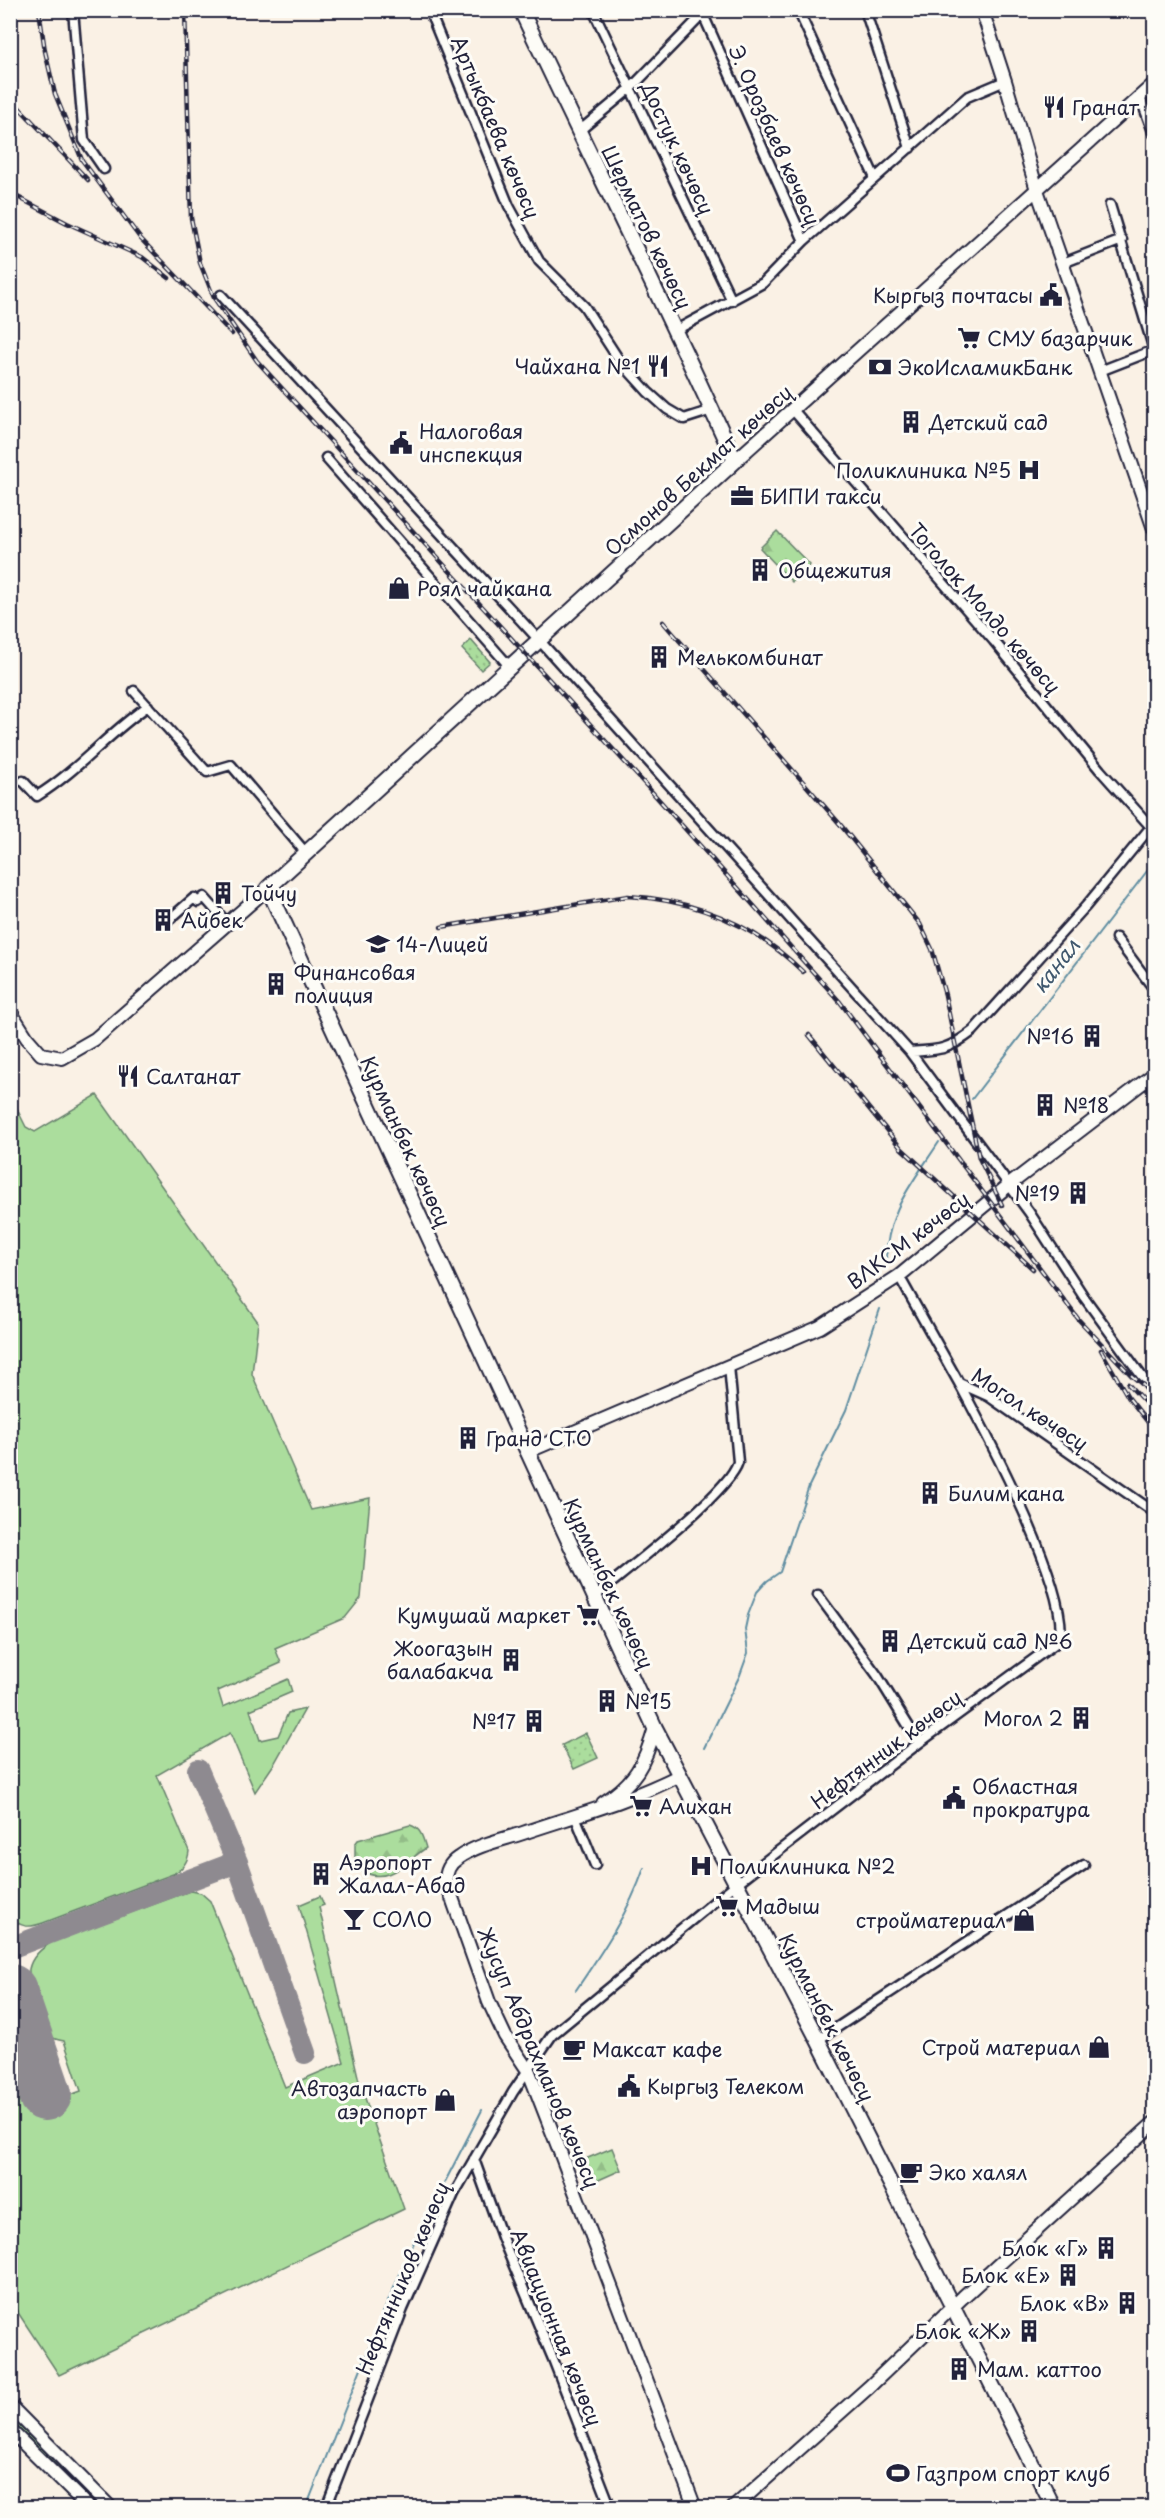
<svg xmlns="http://www.w3.org/2000/svg" width="1165" height="2518" font-family="'Playpen Sans',sans-serif">
<style>
.grass{fill:#abdd9d;stroke:#66806c;stroke-width:1.5}
.forest{fill:url(#forest-firs);stroke:#66806c;stroke-width:1.5}
.park{fill:url(#park-dots);stroke:#66806c;stroke-width:1.5}
.lines{fill:none;stroke-linecap:round;stroke-linejoin:round}
.stream{stroke:#5f8da1;stroke-width:2}
.taxiway{stroke:#8e8a90;stroke-width:22}
.runway{stroke:#8e8a90;stroke-width:54}
.street-casing{stroke:#22223b;stroke-width:13}
.secondary-casing{stroke:#22223b;stroke-width:16}
.primary-casing{stroke:#22223b;stroke-width:18}
.street{stroke:#fdfcf7;stroke-width:8}
.secondary{stroke:#fdfcf7;stroke-width:12}
.primary{stroke:#fdfcf7;stroke-width:14}
.rail-casing{stroke:#22223b;stroke-width:4.5}
.rail{stroke:#fdfcf7;stroke-width:2;stroke-dasharray:7;stroke-linecap:butt}
.labels{text-anchor:middle;dominant-baseline:central;stroke-width:6;stroke-linejoin:round;paint-order:stroke}
.poi-label{font-size:20px;fill:#22223b;stroke:#fdfcf7;text-anchor:start}
.street-label{font-size:20px;fill:#22223b;stroke:#fdfcf7}
.water-label{font-size:21px;font-style:italic;fill:#40586e;stroke:#fdfcf7}
</style>
<defs>
<pattern id="forest-firs" width="22" height="20" patternUnits="userSpaceOnUse" patternTransform="scale(1.5)"><rect width="22" height="20" fill="#abdd9d"/><path d="M5 1l3.5 6h-7zM16 11l3.5 6h-7z" fill="#93bd88"/></pattern>
<pattern id="park-dots" width="8" height="8" patternUnits="userSpaceOnUse" patternTransform="scale(1.5)"><rect width="8" height="8" fill="#abdd9d"/><path d="M2 2h.1M6 6h.1" fill="none" stroke="#93bd88" stroke-width="1.8" stroke-linecap="round"/></pattern>
</defs>
<rect width="100%" height="100%" fill="#faf1e5"/>
<filter id="ink" filterUnits="userSpaceOnUse"><feTurbulence type="fractalNoise" baseFrequency=".0167" numOctaves="2"/><feDisplacementMap in="SourceGraphic" scale="12" xChannelSelector="R" yChannelSelector="G"/><feConvolveMatrix kernelMatrix="1 2 1 2 8 2 1 2 1" color-interpolation-filters="sRGB"/></filter>
<g filter="url(#ink)">
<!-- grass -->
<path class="grass" d="M10,1095L26,1127L35,1132L97,1095L258,1322L252,1374L311,1510L370,1498L361,1598L345,1618L275,1648L281,1663L218,1691L223,1707L288,1679L292,1692L250,1710L260,1740L278,1736L288,1713L305,1709L274,1764L255,1792L230,1733L157,1775L189,1851C188,1862 183,1869 173,1874L43,1923C29,1928 20,1928 10,1916Z
M190,1891L201,1893L210,1901L285,2087L344,2062L299,1905L320,1896L324,1905L319,1907L359,2081L404,2209L59,2375L11,2302V2061L28,2114L71,2100L70,2095L81,2091L64,2041C59,2040 55,2040 51,2036C43,2028 28,1980 29,1969C32,1955 43,1947 54,1941Z"/>
<!-- forest -->
<path class="forest" d="M777,531L810,565L792,582L760,548Z
M410,1825C421,1828 423,1838 426,1848C406,1861 388,1886 362,1871L355,1857V1844L358,1840Z
M612,2148L621,2170L592,2183L583,2160Z
M10,2414L103,2507H95L11,2423Z"/>
<!-- park -->
<path class="park" d="M471,640L490,662L481,670L462,649Z
M586,1733L598,1758L574,1769L562,1745Z"/>
<g class="lines">
<!-- stream -->
<path class="stream" d="M972,1099L1154,862
M886,1266C885,1213 911,1185 939,1142
M704,1748L740,1675L748,1653L745,1629L748,1615L757,1592L767,1581L780,1572L809,1486L846,1410L880,1309
M576,1990C602,1952 629,1912 644,1868
M306,2508L380,2320L415,2240L482,2110"/>
<!-- taxiway -->
<path class="taxiway" d="M198,1770L237,1862L305,2053
M10,1948L237,1862"/>
<!-- runway -->
<path class="runway" d="M10,1991L45,2094"/>
<!-- street casing -->
<g class="street-casing">
<path id="street" d="M73,10L84,140L104,169
M429,10L509,206L539,261L584,306L619,360L648,392L667,409L684,419L712,410
M593,10L732,301
M701,10L804,241
M798,10L875,178
M865,10L910,148
M1140,97L1154,134
M578,132L631,88L706,11
M1110,205L1154,350
M1063,263L1122,240
M221,295L539,640L910,1052C941,1050 948,1050 973,1031L1086,906L1154,823
M676,330L763,283L804,241L967,97L1005,81
M1100,371L1154,350
M793,410L994,641L1100,770L1151,827
M326,458L510,667
M134,691L207,772L231,765L306,853
M23,781L37,796C79,770 108,733 148,706
M170,919L194,898L198,902L204,897L227,923
M1116,938L1154,989
M910,1052L1029,1212L1084,1297L1154,1393
M899,1276L959,1383L988,1396L1154,1512
M818,1595L877,1675L919,1743
M594,1597C624,1572 729,1493 738,1462L729,1366
M575,1816L595,1865
M818,2040L1084,1865
M474,2159L503,2240L553,2359L611,2508
M326,2508L403,2309L454,2194L513,2092L552,2035L737,1883L919,1743L1060,1640C1069,1588 986,1433 959,1383"/>
</g>
<!-- secondary casing -->
<g class="secondary-casing">
<path id="secondary" d="M982,10L1005,81L1037,190L1154,529
M735,461L1154,84
M10,1011L27,1038L41,1054L62,1058L95,1039L268,888
M527,1452L820,1327L899,1276L1009,1185L1154,1074
M680,1775C630,1801 576,1815 523,1833C502,1840 476,1845 458,1858C449,1864 446,1871 446,1881L489,2002L505,2036L529,2072L557,2144L695,2508
M603,1803C635,1783 645,1763 655,1728
M10,2406L111,2508
M10,2430L89,2508
M733,2508L869,2387L963,2297L1154,2123"/>
</g>
<!-- primary casing -->
<g class="primary-casing">
<path id="primary" d="M521,10C592,161 667,309 735,461L268,888L655,1728L818,2040L1054,2508"/>
</g>
<!-- street -->
<use href="#street" class="street"/>
<!-- secondary -->
<use href="#secondary" class="secondary"/>
<!-- primary -->
<use href="#primary" class="primary"/>
<!-- rail casing -->
<g class="rail-casing">
<path id="rail" d="M39,10L45,51L55,94L82,160L140,238L232,334
M185,10L191,218L200,263L214,298L257,361L644,783L840,1002L1079,1320L1132,1376L1154,1394
M10,98L88,180
M10,193L67,223L142,257L169,278
M663,622L839,823L920,924L932,949L945,995L979,1158L1002,1205
M441,927L628,896C695,900 755,925 803,972
M809,1035L901,1148L1033,1269
M1101,1350L1128,1397L1154,1430
M1128,1384L1154,1412"/>
</g>
<!-- rail -->
<use href="#rail" class="rail"/>
</g>
</g>
<!-- icons -->
<defs>
<g id="restaurant-bare" transform="scale(1.8)"><path d="M-5-6h1v4h1v-4h1v4h1v-4h1v5L-1.5 .5V6h-2V.5L-5-1ZM5-6V6H3V1.5H1.5Q1.5-4 5-6Z" fill="#22223b" stroke="#fdfcf7" stroke-width="2.5" paint-order="stroke"/></g>
<g id="civic-bare" transform="scale(1.8)"><path d="M-.6-6.5H3V-4.5H.6V-3L4-1V1h2V6H-6V1h2V-1L-.6-3ZM-1.2 2.5V6h2.4V2.5Z" fill="#22223b" stroke="#fdfcf7" stroke-width="2.5" paint-order="stroke"/></g>
<g id="supermarket-bare" transform="scale(1.8)"><path d="M-6-5.5h2.5l.6 2H6L4.5 2H-2.5L-4.4-4H-6ZM-1.5 3.2a1.3 1.3 0 1 0 .1 0ZM3 3.2a1.3 1.3 0 1 0 .1 0Z" fill="#22223b" stroke="#fdfcf7" stroke-width="2.5" paint-order="stroke"/></g>
<g id="bank-bare" transform="scale(1.8)"><path d="M-6-4H6V4H-6ZM0-2.3a2.3 2.3 0 1 0 0 4.6a2.3 2.3 0 1 0 0-4.6Z" fill="#22223b" stroke="#fdfcf7" stroke-width="2.5" paint-order="stroke"/></g>
<g id="building-bare" transform="scale(1.8)"><path d="M-4-6H4V6H1V3H-1V6H-4ZM-2.5-4.3h1.7v1.8h-1.7ZM.8-4.3h1.7v1.8H.8ZM-2.5-1h1.7V.8h-1.7ZM.8-1h1.7V.8H.8Z" fill="#22223b" stroke="#fdfcf7" stroke-width="2.5" paint-order="stroke"/></g>
<g id="hospital-bare" transform="scale(1.8)"><path d="M-5-5h3v3.5h4V-5h3V5h-3V1.5h-4V5h-3Z" fill="#22223b" stroke="#fdfcf7" stroke-width="2.5" paint-order="stroke"/></g>
<g id="office-bare" transform="scale(1.8)"><path d="M-6-3h4V-5.5h4V-3h4V5H-6ZM-1-4.5V-3h2v-1.5ZM-6 0V1H6V0Z" fill="#22223b" stroke="#fdfcf7" stroke-width="2.5" paint-order="stroke"/></g>
<g id="shop-bare" transform="scale(1.8)"><path d="M-5-2.5h2.3a2.7 3.5 0 0 1 5.4 0H5L5.5 6h-11ZM-1.5-2.5h3a1.5 2.3 0 0 0-3 0Z" fill="#22223b" stroke="#fdfcf7" stroke-width="2.5" paint-order="stroke"/></g>
<g id="school-bare" transform="scale(1.8)"><path d="M0-5L7-2L0 1L-7-2ZM-4 1L0 2.5L4 1V4Q0 6-4 4Z" fill="#22223b" stroke="#fdfcf7" stroke-width="2.5" paint-order="stroke"/></g>
<g id="bar-bare" transform="scale(1.8)"><path d="M-6-5H6L.8 .8V4.5H3.5V6h-7V4.5H-.8V.8Z" fill="#22223b" stroke="#fdfcf7" stroke-width="2.5" paint-order="stroke"/></g>
<g id="cafe-bare" transform="scale(1.8)"><path d="M-5.5-4.5H6V0H3Q3 3.5 0 3.5H-2.5Q-5.5 3.5-5.5 0ZM3-3.2v2h1.7v-2ZM-6 4.5H4V6H-6Z" fill="#22223b" stroke="#fdfcf7" stroke-width="2.5" paint-order="stroke"/></g>
<g id="stadium-bare" transform="scale(1.8)"><path d="M0-5a6.5 5 0 1 0 0 10a6.5 5 0 1 0 0-10ZM-3.5-1.8h7v3.6h-7Z" fill="#22223b" stroke="#fdfcf7" stroke-width="2.5" paint-order="stroke"/></g>
</defs>
<g fill-rule="evenodd">
<use href="#restaurant-bare" x="1054" y="107"/>
<use href="#civic-bare" x="1051" y="295"/>
<use href="#supermarket-bare" x="969" y="338"/>
<use href="#restaurant-bare" x="658" y="366"/>
<use href="#bank-bare" x="880" y="367"/>
<use href="#building-bare" x="911" y="422"/>
<use href="#civic-bare" x="401" y="443"/>
<use href="#hospital-bare" x="1029" y="470"/>
<use href="#office-bare" x="742" y="496"/>
<use href="#building-bare" x="760" y="570"/>
<use href="#shop-bare" x="399" y="588"/>
<use href="#building-bare" x="659" y="657"/>
<use href="#building-bare" x="223" y="893"/>
<use href="#building-bare" x="163" y="920"/>
<use href="#school-bare" x="378" y="944"/>
<use href="#building-bare" x="276" y="984"/>
<use href="#building-bare" x="1092" y="1036"/>
<use href="#restaurant-bare" x="128" y="1076"/>
<use href="#building-bare" x="1045" y="1105"/>
<use href="#building-bare" x="1078" y="1193"/>
<use href="#building-bare" x="468" y="1438"/>
<use href="#building-bare" x="930" y="1493"/>
<use href="#supermarket-bare" x="588" y="1615"/>
<use href="#building-bare" x="890" y="1641"/>
<use href="#building-bare" x="511" y="1660"/>
<use href="#building-bare" x="607" y="1701"/>
<use href="#building-bare" x="1081" y="1718"/>
<use href="#building-bare" x="534" y="1721"/>
<use href="#civic-bare" x="954" y="1798"/>
<use href="#supermarket-bare" x="641" y="1806"/>
<use href="#hospital-bare" x="701" y="1866"/>
<use href="#building-bare" x="321" y="1874"/>
<use href="#supermarket-bare" x="727" y="1906"/>
<use href="#bar-bare" x="354" y="1919"/>
<use href="#shop-bare" x="1024" y="1920"/>
<use href="#shop-bare" x="1099" y="2047"/>
<use href="#cafe-bare" x="574" y="2049"/>
<use href="#civic-bare" x="629" y="2086"/>
<use href="#shop-bare" x="445" y="2100"/>
<use href="#cafe-bare" x="911" y="2172"/>
<use href="#building-bare" x="1106" y="2248"/>
<use href="#building-bare" x="1068" y="2275"/>
<use href="#building-bare" x="1127" y="2303"/>
<use href="#building-bare" x="1029" y="2331"/>
<use href="#building-bare" x="959" y="2369"/>
<use href="#stadium-bare" x="898" y="2473"/>
</g>
<g class="labels">
<!-- poi labels -->
<g class="poi-label">
<text x="1072" y="107">Гранат</text>
<text x="1033" y="295" text-anchor="end">Кыргыз почтасы</text>
<text x="987" y="338">СМУ базарчик</text>
<text x="640" y="366" text-anchor="end">Чайхана №1</text>
<text x="898" y="367">ЭкоИсламикБанк</text>
<text x="929" y="422">Детский сад</text>
<text x="419" y="431">Налоговая<tspan x="419" dy="23">инспекция</tspan></text>
<text x="1011" y="470" text-anchor="end">Поликлиника №5</text>
<text x="760" y="496">БИПИ такси</text>
<text x="778" y="570">Общежития</text>
<text x="417" y="588">Роял чайкана</text>
<text x="677" y="657">Мелькомбинат</text>
<text x="241" y="893">Тойчу</text>
<text x="181" y="920">Айбек</text>
<text x="396" y="944">14-Лицей</text>
<text x="294" y="972">Финансовая<tspan x="294" dy="23">полиция</tspan></text>
<text x="1074" y="1036" text-anchor="end">№16</text>
<text x="146" y="1076">Салтанат</text>
<text x="1063" y="1105">№18</text>
<text x="1060" y="1193" text-anchor="end">№19</text>
<text x="486" y="1438">Гранд СТО</text>
<text x="948" y="1493">Билим кана</text>
<text x="570" y="1615" text-anchor="end">Кумушай маркет</text>
<text x="908" y="1641">Детский сад №6</text>
<text x="493" y="1648" text-anchor="end">Жоогазын<tspan x="493" dy="23">балабакча</tspan></text>
<text x="625" y="1701">№15</text>
<text x="1063" y="1718" text-anchor="end">Могол 2</text>
<text x="516" y="1721" text-anchor="end">№17</text>
<text x="972" y="1786">Областная<tspan x="972" dy="23">прократура</tspan></text>
<text x="659" y="1806">Алихан</text>
<text x="339" y="1862">Аэропорт<tspan x="339" dy="23">Жалал-Абад</tspan></text>
<text x="719" y="1866">Поликлиника №2</text>
<text x="745" y="1906">Мадыш</text>
<text x="372" y="1919">СОЛО</text>
<text x="1006" y="1920" text-anchor="end">стройматериал</text>
<text x="1081" y="2047" text-anchor="end">Строй материал</text>
<text x="592" y="2049">Максат кафе</text>
<text x="647" y="2086">Кыргыз Телеком</text>
<text x="427" y="2088" text-anchor="end">Автозапчасть<tspan x="427" dy="23">аэропорт</tspan></text>
<text x="929" y="2172">Эко халял</text>
<text x="1088" y="2248" text-anchor="end">Блок «Г»</text>
<text x="1050" y="2275" text-anchor="end">Блок «Е»</text>
<text x="1109" y="2303" text-anchor="end">Блок «В»</text>
<text x="1011" y="2331" text-anchor="end">Блок «Ж»</text>
<text x="977" y="2369">Мам. каттоо</text>
<text x="916" y="2473">Газпром спорт клуб</text>
</g>
<!-- street labels -->
<g class="street-label">
<text transform="translate(496 127) rotate(67)">Артыкбаева көчөсү</text>
<text transform="translate(775 135) rotate(66)">Э. Орозбаев көчөсү</text>
<text transform="translate(678 148) rotate(65)">Достук көчөсү</text>
<text transform="translate(647 227) rotate(64)">Шерматов көчөсү</text>
<text transform="translate(698 470) rotate(-42)">Осмонов Бекмат көчөсү</text>
<text transform="translate(985 608) rotate(49)">Тоголок Молдо көчөсү</text>
<text transform="translate(406 1141) rotate(65)">Курманбек көчөсү</text>
<text transform="translate(908 1240) rotate(-37)">ВЛКСМ көчөсү</text>
<text transform="translate(1030 1409) rotate(33)">Могол көчөсү</text>
<text transform="translate(609 1583) rotate(65)">Курманбек көчөсү</text>
<text transform="translate(886 1749) rotate(-37)">Нефтянник көчөсү</text>
<text transform="translate(827 2017) rotate(63)">Курманбек көчөсү</text>
<text transform="translate(539 2057) rotate(67)">Жусуп Абдрахманов көчөсү</text>
<text transform="translate(402 2278) rotate(-67)">Нефтянников көчөсү</text>
<text transform="translate(557 2327) rotate(68)">Авиационная көчөсү</text>
</g>
<!-- water labels -->
<g class="water-label">
<text transform="translate(1055 965) rotate(-52)">канал</text>
</g>
</g>
<!-- margin -->
<rect width="1165" height="2518" fill="none" stroke="#fdfcf7" stroke-width="36"/>
<rect x="18" y="18" width="1129" height="2482" fill="none" stroke="#22223b" stroke-width="2" filter="url(#ink)"/>
</svg>
